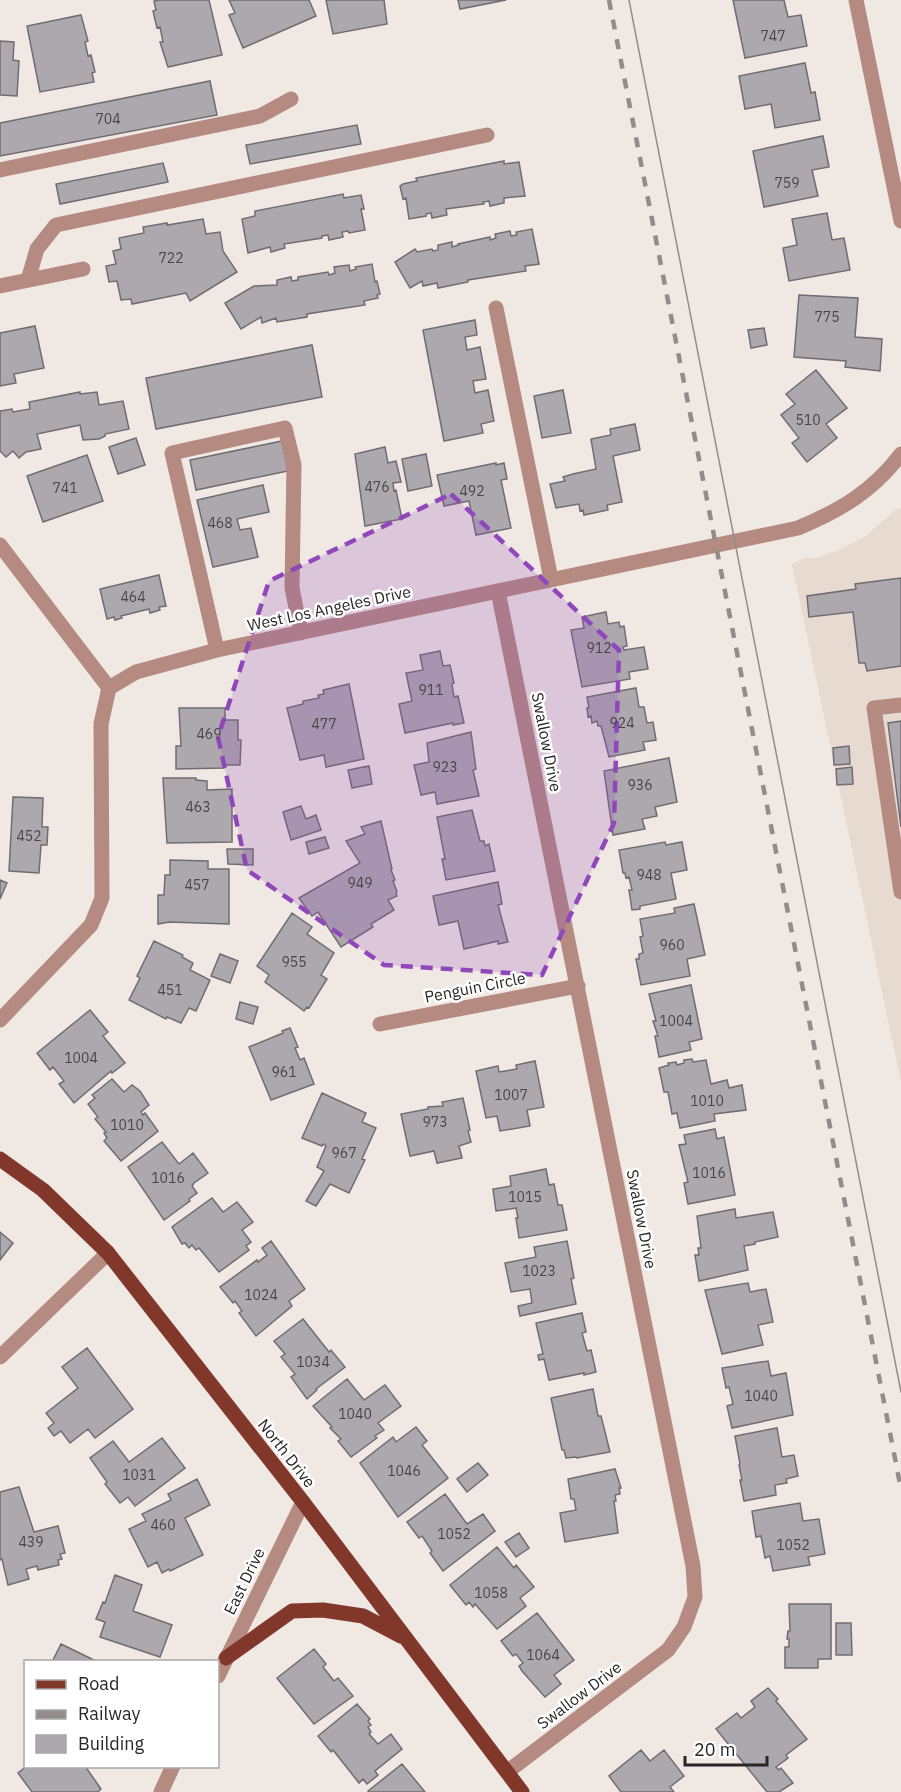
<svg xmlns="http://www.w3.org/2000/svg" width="901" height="1792" font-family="'IBM Plex Sans',sans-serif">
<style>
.built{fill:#e7dad0}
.building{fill:#aca8ae;stroke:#706c72;stroke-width:1.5}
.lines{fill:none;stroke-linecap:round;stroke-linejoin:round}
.minor{stroke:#b58a81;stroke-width:15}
.major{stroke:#81382b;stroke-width:15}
.tram{stroke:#928d8a;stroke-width:1.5}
.rail{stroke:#928d8a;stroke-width:4.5;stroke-dasharray:10 10;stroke-linecap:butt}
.marked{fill:#9047b9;fill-opacity:0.2;stroke:#9047b9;stroke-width:4.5;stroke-dasharray:12 8;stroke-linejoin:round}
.labels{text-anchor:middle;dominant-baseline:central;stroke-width:5;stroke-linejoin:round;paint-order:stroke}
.number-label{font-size:14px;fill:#4a4647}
.street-label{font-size:16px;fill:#292625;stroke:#fff}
</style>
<rect width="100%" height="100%" fill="#efe8e3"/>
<!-- built -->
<path class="built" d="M901,508V1082L792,564L805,558H816L837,551L866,536L895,510Z"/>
<!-- building -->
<path class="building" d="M160,0H209L222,55L168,67L160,42H163L160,27L157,28L153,11L156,10L154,1Z
M229,0H309L316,16L243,48L229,15L235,13Z
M326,0H384L387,24L333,34Z
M458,0H506L460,9Z
M733,0H784L788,17L801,15L807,46L745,58Z
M81,15L88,41L85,42L88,56L91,55L95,72L92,73L94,82L40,92L27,26Z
M0,41L14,42L13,60L19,61L17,96L0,95Z
M805,63L811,93L815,92L820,120L775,128L771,104L745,109L739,76Z
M210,81L217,115L0,156V123Z
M357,125L361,144L250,164L246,145Z
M823,136L829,167L812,170L818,196L764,207L753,151Z
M504,161V164L519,162L525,196L504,198V203L490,206L489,201L483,202L484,204L446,209L447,215L432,218L431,213L426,214V216L409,219L406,198L403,199L400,186L403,184L417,181L416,178Z
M163,163L168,182L60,204L56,184Z
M343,194L344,198L361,195L364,209H361L365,230L349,233L348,231L342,232L343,237L329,240L328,235L322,236V238L284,244L285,248L271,252L270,247L248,253L242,219L255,216V211Z
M827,213L832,240L844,238L850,270L789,281L783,248L797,245L792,219Z
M203,219L206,234L220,232L223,251L237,272L190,301L186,293L132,304L131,299L121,300L117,281L109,282L106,266L116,264L113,251L121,249L119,238L144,233L143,227L167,223V225Z
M532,229L539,264L525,266L526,271L468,280V282L438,288L437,283L423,286L422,281L410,288L395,262L415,249L417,252L432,249L433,251L438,250V245L452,242V247L459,245L458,244L490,237V240L496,238L495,234L510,231L511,236L517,235L516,232Z
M372,264L375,282L377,281L380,294L377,295L378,298L364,301L365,305L307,314V317L277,322L276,318L262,323L261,317L241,329L225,303L254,286L277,285V280L291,277L292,281L298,280V277L328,272L329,275L335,273L334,267L349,265L350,271L356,269L355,267Z
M799,295L858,298L855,337L882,339L880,371L845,367L846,361L794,357Z
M475,320L477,335L465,337L467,350L480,347L486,379L473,381L475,393L488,390L494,421L481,424L483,433L444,441L423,330Z
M35,326L44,368L14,374L16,383L0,386V333Z
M764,328L767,345L751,348L748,330Z
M312,345L322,397L156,429L146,378Z
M816,370L847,408L826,424L837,438L807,462L792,443L799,438L781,415L795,404L786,394Z
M563,390L571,433L542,438L534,396Z
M80,392V394L97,392L99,405L123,401L129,429L105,434V436L99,439L83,440L80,425L37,434L41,449L26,452L19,458L13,451L6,457L0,451V411L12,409L13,412L30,409L29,402Z
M635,424L640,450L613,456L622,502L607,505L608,510L584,515L583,510L580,511L579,504L556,508L550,484L565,481L563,477L573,474L596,469L591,439L611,435L610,429Z
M136,438L145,465L118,474L109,447Z
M282,441L288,471L196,490L190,460Z
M385,447L388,463L396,461L401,482L393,483L394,491L396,490L402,519L365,526L355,454Z
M426,454L432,486L408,491L402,459Z
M87,455L103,501L43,522L27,476Z
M496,463V465L504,463L507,479L501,480L511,528L476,535L469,501L444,506L437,475Z
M263,485L269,512L237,519L240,530L251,528L258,557L213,567L197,500Z
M159,575L166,606L159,607L160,610L150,613L149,609L121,616L122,618L115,620L114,617L107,619L100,589Z
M901,578V666L867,671L865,663H859L853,612L809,617L807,596L856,589L855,584Z
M606,612L608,624L619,622L620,627L624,626L627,646L623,647L624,650L644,647L648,669L629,672L630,679L582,687L571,630L584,628L582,617Z
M440,651L443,666L450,665L454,683L452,684L454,697L458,696L464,723L453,725V723L405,733L399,704L412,701L406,673L423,670L420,655Z
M349,684L364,759L326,767L324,755L300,760L287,708L303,704V701L319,698L318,695L324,694L323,690Z
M636,688L639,707H644L647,723L653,722L656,740L643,742L645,750L609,757L601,726H598L597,721L592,723L591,716L588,717L587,708H589L587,697Z
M179,708H225V720H238V740H241L240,765H225L224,768L176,769V746H181Z
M901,721V827L888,723Z
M471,732L476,769L473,770L479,796L437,804L435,792L421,795L414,765L429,762L427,743Z
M849,746L850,764L834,765L833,748Z
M669,758L677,802L655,807L657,816L642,819L645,829L613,835L604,771Z
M369,766L372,784L352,788L348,770Z
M852,767L853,784L837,785L836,769Z
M163,778H196V780L207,781V790L232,789V842L167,843Z
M13,797L43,798L42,827H48L47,845H41L39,873L9,871Z
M301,806L306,819L316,815L321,830L291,840L283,812Z
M472,810L480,841H484L485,846L489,844L495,871L446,880L442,859H445L437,817Z
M381,821L392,869L391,870L395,880L393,881L397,892L396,894L397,896L388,900L394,910L371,924L373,927L341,947L318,912L312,916L299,898L360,863L346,841L365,834L361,827Z
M325,837L329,848L309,854L306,842Z
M665,842L666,845L682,842L687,870L671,873L676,899L640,906V909L632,910L629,890H632L629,877L626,878L625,873H623L619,850Z
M227,849H253V865L228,864Z
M170,860L208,861V869H229V924L169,922L158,924V895H164L165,875H170Z
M0,880L7,883L0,899Z
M498,882L502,904L498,905L508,942L498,944V941L464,949L458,921L439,925L433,896Z
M694,904L705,955L687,959L690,976L641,985L636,959H639V954L643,953L640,937L643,936L640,919L675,913L674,908Z
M292,913L312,927L307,934L334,953L321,975L327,979L309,1008L307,1007L304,1011L265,982L269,975L257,966Z
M154,941L183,955L182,957L193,963L190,970L210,980L196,1011L189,1008L181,1023L167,1017L166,1019L129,1000L140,978L137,976Z
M220,954L238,961L230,983L211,976Z
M691,985L702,1039L689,1042L691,1050L659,1057L655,1036H658L653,1021H656L649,994Z
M240,1002L258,1007L253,1024L236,1019Z
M90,1010L108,1032L103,1036L125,1063L112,1073L111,1071L74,1103L59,1084L64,1081L53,1067L50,1070L37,1053Z
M290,1028L298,1047L295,1048L300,1060L304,1058L314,1084L271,1100L249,1047L283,1033L282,1031Z
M692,1059L693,1062L706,1060L711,1084L727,1080L729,1088L742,1085L746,1110L714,1114L715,1121L680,1128L677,1113L672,1114L668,1092H664L659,1068L669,1065L668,1063L676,1062L677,1065L684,1063V1060Z
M535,1061L544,1107L527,1110L530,1126L500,1131L497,1116L486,1118L476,1071L498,1066L499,1072L517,1069L516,1065Z
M112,1079L124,1092L132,1085L140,1091L149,1105L141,1112L143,1115L145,1113L158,1131L121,1161L104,1141L107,1138L104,1133L106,1132L95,1119L98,1117L88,1104L95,1098L92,1095Z
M322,1093L366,1113L362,1122L376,1128L362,1159L365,1160L349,1193L330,1184L316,1206L306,1201L324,1171L317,1167L326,1146L323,1144L322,1146L302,1138Z
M463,1098L470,1130L468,1131L471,1142L459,1146L462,1158L437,1163L434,1151L410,1156L401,1114L428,1109V1107L443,1106L442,1102Z
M715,1129L717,1139L724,1137L735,1195L688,1204L684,1183L688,1182L679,1145L686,1144L684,1135Z
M162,1142L179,1164L193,1153L208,1173L194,1183L192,1186L197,1193L189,1199L190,1201L164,1220L128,1167Z
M546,1169L549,1185L554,1184L558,1205H562L567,1230L519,1238L516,1218H518L516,1208L496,1211L493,1189L511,1186L510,1176Z
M212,1198L223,1212L237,1202L253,1222L242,1230L251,1242L246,1246L249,1250L219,1272L199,1248L196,1250L192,1245L189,1248L185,1243L182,1244L172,1227Z
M735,1209L736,1218L773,1212L778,1237L755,1242V1244L744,1246L748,1270L699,1281L695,1255H699L698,1248H701L697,1216Z
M0,1232L13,1243L0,1260Z
M271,1241L305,1289L289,1301L292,1306L256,1336L239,1313L242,1311L235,1301L233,1303L220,1287L257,1260L258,1262L267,1255L262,1248Z
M567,1241L574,1278L571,1279L576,1304L520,1316L518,1306L532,1303L530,1289L511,1292L505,1263L536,1257L534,1247Z
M748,1283L750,1292L766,1289L773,1322L758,1325L763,1345L722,1354L705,1290Z
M582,1313L586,1332L582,1333L587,1351L591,1350L596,1372L584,1375V1373L549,1380L544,1359L539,1360L538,1355L543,1354L536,1323Z
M303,1319L329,1352L331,1350L345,1367L316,1389L317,1390L307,1399L291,1377L295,1374L281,1357L285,1354L274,1341Z
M87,1348L133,1409L95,1438L88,1429L70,1443L61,1431L54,1436L48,1428L54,1423L46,1413L78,1388L62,1367Z
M768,1361L771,1376L786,1373L793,1415L732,1428L727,1406L733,1404L729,1387L726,1388L722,1368Z
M347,1379L364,1400L385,1385L401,1406L378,1423L384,1430L375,1436L377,1438L351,1457L338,1441L341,1439L330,1428L332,1427L313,1406Z
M593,1389L598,1416H601L610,1452L577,1458L576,1457L566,1458L564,1450H562L551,1398Z
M416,1427L427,1441L422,1445L448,1478L398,1517L360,1463L393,1437L396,1442Z
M777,1428L782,1457L794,1455L798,1476L786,1479L787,1483L775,1485L776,1495L744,1501L740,1480H742L739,1465L740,1464L735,1436Z
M162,1438L185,1468L135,1506L128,1497L120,1503L105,1484L107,1482L90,1458L113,1441L129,1462Z
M478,1463L488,1475L467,1492L457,1479Z
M615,1469L621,1488H619L620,1494L615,1495L616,1501H614L618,1533L565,1542L560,1513L576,1510L574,1499H571L568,1479Z
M197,1479L210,1505L185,1518L203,1555L170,1571L169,1569L162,1573L157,1562L148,1567L129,1529L146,1521L142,1514L171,1500L168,1494Z
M19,1487L34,1532L58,1526L65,1553L60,1554L62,1559L58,1560L59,1565L38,1570L37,1566L26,1569L29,1579L8,1585L2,1559L0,1560V1492Z
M445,1494L467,1524L483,1514L495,1531L443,1571L430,1553L432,1551L422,1536L419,1538L407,1522Z
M800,1503L803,1521L819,1519L825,1554L808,1557L810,1565L773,1571L770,1556L765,1558L761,1536L756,1537L752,1511Z
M519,1533L529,1548L516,1557L505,1542Z
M497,1547L514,1568L516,1565L534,1587L520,1598L526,1606L497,1629L475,1604L473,1607L469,1602L466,1605L450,1585Z
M115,1575L142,1585L133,1611L172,1625L160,1657L100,1637L105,1622L96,1619L103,1602L105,1603Z
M789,1604H831V1659H818V1668H785V1647H789V1639H787L788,1631H790Z
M537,1613L574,1660L554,1675L561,1684L545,1697L522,1671L519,1666L523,1663L516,1654L513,1656L501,1641Z
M836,1623H851L852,1655H836Z
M61,1644L98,1662H52Z
M314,1649L326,1664L323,1667L334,1681L338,1678L353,1696L314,1724L277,1678Z
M768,1688L778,1699L776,1701L807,1739L786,1755L788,1758L776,1767L779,1770L781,1768L793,1783L779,1792H767L716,1729L737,1713L741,1718L755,1707L751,1701Z
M357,1704L370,1719L368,1721L371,1725L368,1727L371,1732L369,1734L378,1744L391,1734L402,1749L375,1771L378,1775L367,1784L363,1779L359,1783L333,1750L331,1752L318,1736Z
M641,1750L650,1761L664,1750L684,1776L670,1787L674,1792H621L609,1776Z
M402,1764L425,1792H369L368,1791Z
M27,1766H85L101,1789L98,1792H32L18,1773Z"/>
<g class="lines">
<!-- minor -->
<path class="minor" d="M856,0L901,221
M0,170L260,116L291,99
M28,280L37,249L56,225L487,135
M0,286L83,269
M496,308L551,579
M0,545L109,688
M498,591L693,1566L695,1597L684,1627L668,1650L507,1772
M217,650L172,453L285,428L294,465L292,588L301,633
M901,705L874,708L901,892
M0,1020L91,925L102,898L101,724L109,688L136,672L217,650L798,528C841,510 873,491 901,454
M380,1024L578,986
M0,1357L108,1253
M218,1676L303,1502
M161,1792L173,1766"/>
<!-- major -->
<path class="major" d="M0,1159L43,1190L108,1253L303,1502L522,1792
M226,1658L292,1611L323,1610L363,1616L401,1636"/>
<!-- tram -->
<path class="tram" d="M629,0L901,1392"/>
<!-- rail -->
<path class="rail" d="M609,0L901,1489"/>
</g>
<!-- marked area -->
<path class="marked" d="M451,494L619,650L614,823L542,975L384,965L247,870L218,737L269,581Z"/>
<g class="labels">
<!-- number labels -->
<g class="number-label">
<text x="773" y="36">747</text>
<text x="108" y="119">704</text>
<text x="787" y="183">759</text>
<text x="171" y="258">722</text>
<text x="827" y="317">775</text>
<text x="808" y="420">510</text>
<text x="377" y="487">476</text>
<text x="65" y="488">741</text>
<text x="472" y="491">492</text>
<text x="220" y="523">468</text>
<text x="133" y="597">464</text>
<text x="599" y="648">912</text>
<text x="431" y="690">911</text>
<text x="622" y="723">924</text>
<text x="324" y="724">477</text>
<text x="209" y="734">469</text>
<text x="445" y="767">923</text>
<text x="640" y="785">936</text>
<text x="198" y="807">463</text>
<text x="29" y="836">452</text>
<text x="649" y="875">948</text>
<text x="360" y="883">949</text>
<text x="197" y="885">457</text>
<text x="672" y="945">960</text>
<text x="294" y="962">955</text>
<text x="170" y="990">451</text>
<text x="676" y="1021">1004</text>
<text x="81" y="1058">1004</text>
<text x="284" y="1072">961</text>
<text x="511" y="1095">1007</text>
<text x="707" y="1101">1010</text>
<text x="435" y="1122">973</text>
<text x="127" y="1125">1010</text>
<text x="344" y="1153">967</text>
<text x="709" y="1173">1016</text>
<text x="168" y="1178">1016</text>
<text x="525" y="1197">1015</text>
<text x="539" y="1271">1023</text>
<text x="261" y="1295">1024</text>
<text x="313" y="1362">1034</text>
<text x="761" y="1396">1040</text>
<text x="355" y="1414">1040</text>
<text x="404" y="1471">1046</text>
<text x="139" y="1475">1031</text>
<text x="163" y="1525">460</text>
<text x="454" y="1534">1052</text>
<text x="31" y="1542">439</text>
<text x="793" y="1545">1052</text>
<text x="491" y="1593">1058</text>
<text x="543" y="1655">1064</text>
</g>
<!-- street labels -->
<g class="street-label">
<text transform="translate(329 608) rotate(-12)">West Los Angeles Drive</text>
<text transform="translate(547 742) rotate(79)">Swallow Drive</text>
<text transform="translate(475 987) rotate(-11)">Penguin Circle</text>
<text transform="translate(642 1219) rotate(79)">Swallow Drive</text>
<text transform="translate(287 1453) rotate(52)">North Drive</text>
<text transform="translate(244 1581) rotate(-64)">East Drive</text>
<text transform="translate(579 1695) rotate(-37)">Swallow Drive</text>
</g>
</g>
<!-- legend -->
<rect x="24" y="1660" width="195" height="108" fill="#ffffff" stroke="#a9a8a8" stroke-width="1.5"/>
<rect x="36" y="1680" width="30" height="9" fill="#81382b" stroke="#a9a8a8" stroke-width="1.5"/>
<text x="78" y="1690" font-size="18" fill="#292625">Road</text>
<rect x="36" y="1710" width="30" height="9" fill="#928d8a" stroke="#a9a8a8" stroke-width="1.5"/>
<text x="78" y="1720" font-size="18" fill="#292625">Railway</text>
<rect x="36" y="1735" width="30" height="18" fill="#aca8ae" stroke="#a9a8a8" stroke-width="1.5"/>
<text x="78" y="1750" font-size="18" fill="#292625">Building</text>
<!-- scale -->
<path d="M685 1756v9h82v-9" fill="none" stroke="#292625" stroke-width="3"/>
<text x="694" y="1756" font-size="18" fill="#292625" stroke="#ffffff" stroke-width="4.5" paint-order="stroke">20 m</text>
</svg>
